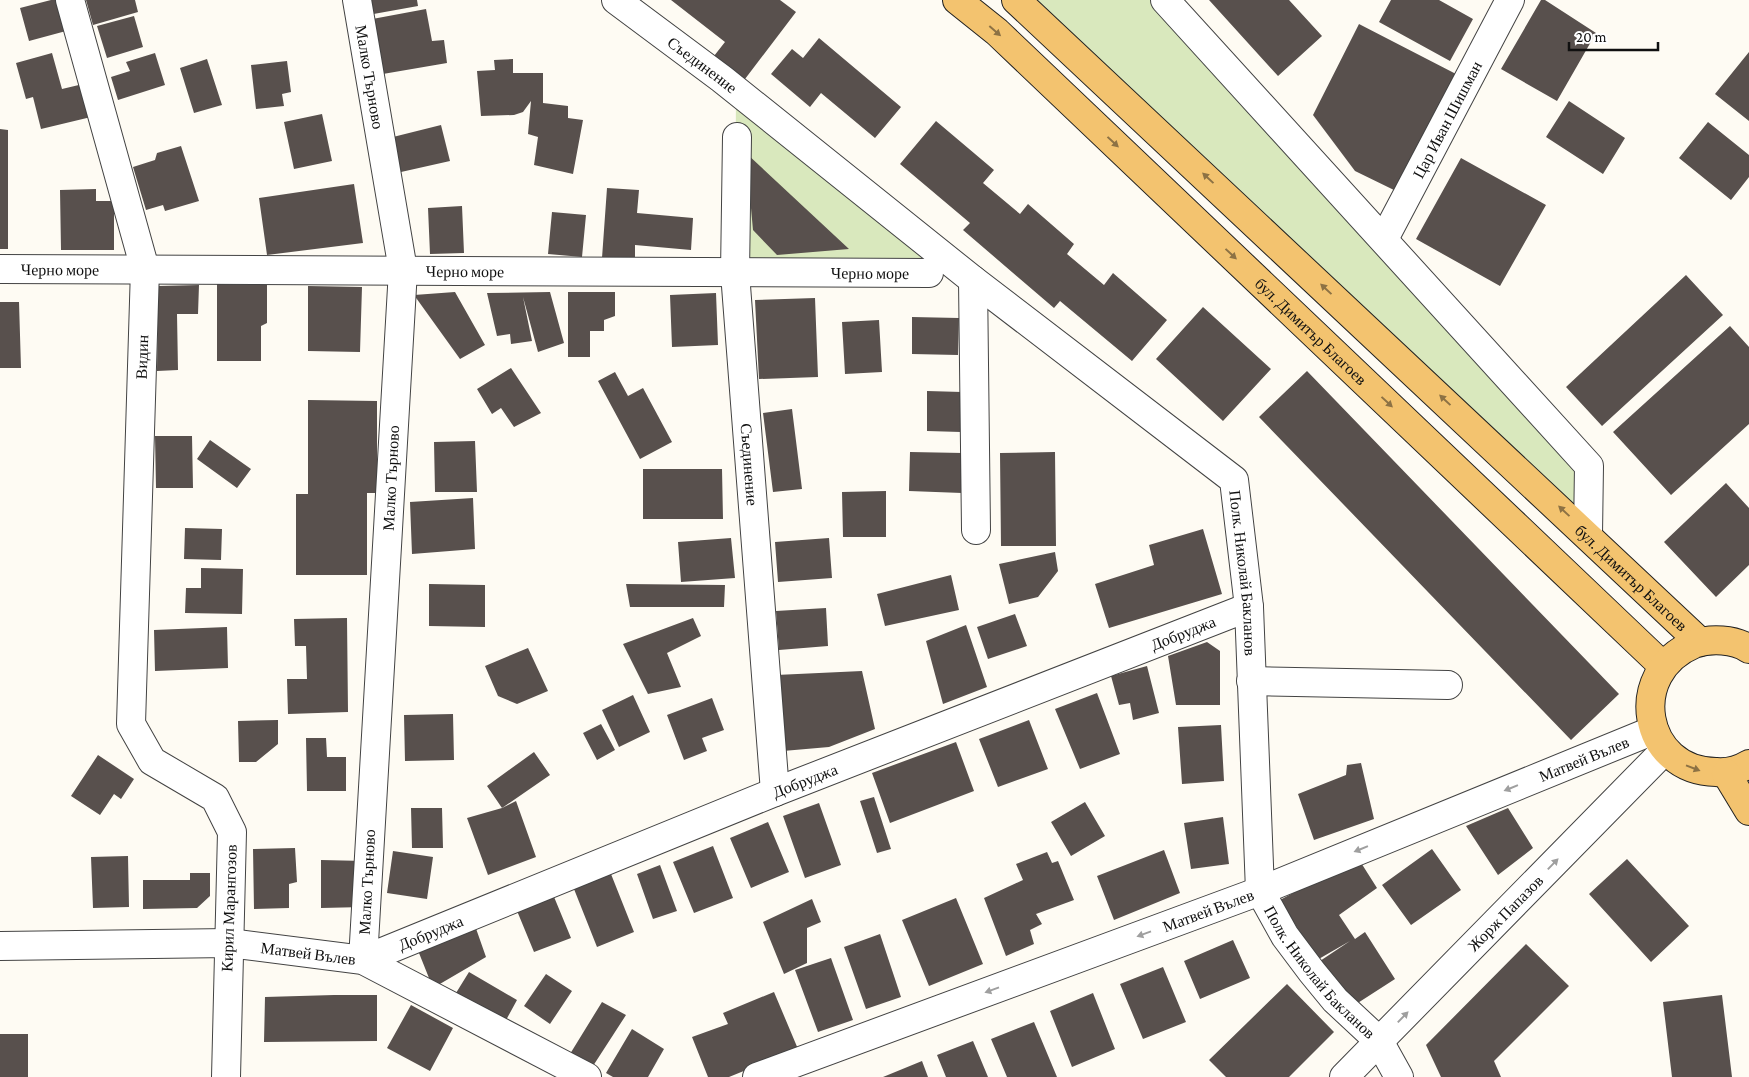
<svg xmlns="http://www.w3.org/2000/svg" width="1749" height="1077" font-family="'Crimson Pro',serif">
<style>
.green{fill:#d9e8bd}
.building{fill:#58504d}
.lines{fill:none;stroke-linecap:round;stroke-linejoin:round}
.minor-casing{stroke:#434343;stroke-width:30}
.major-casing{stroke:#212121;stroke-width:30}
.minor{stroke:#fff;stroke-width:28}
.major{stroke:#f3c36f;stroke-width:28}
.oneway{fill:#8d7244}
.oneway2{fill:#9f9f9f}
.labels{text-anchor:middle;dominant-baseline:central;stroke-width:5;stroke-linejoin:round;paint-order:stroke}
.street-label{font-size:16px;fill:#101010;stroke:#fff}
</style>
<rect width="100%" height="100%" fill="#fefbf3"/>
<!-- green -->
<path class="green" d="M1016,0H1165L1589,466L1588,534Z
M736,90L973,280L929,273H735Z"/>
<!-- building -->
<path class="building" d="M51,0H58L66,31L29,41L20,8Z
M86,0H135L138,12L93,25Z
M366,0H417L418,6L368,15Z
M671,0H780L796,12L745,79L714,56L725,42Z
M1209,0H1289L1322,36L1278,76Z
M1391,0H1439L1473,19L1450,61L1379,22Z
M1541,0H1545L1596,33L1557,101L1501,69Z
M426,9L432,41L444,40L447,63L377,75L367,20Z
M134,16L143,47L107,58L97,26Z
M1359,24L1456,74L1396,191L1355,171L1313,115Z
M819,38L901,107L875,138L821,93L810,107L771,74L792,49L803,58Z
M1749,52V121L1715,94Z
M52,53L62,89L83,84L91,117L41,129L33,97L26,99L16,63Z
M155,53L165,85L118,100L111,77L130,71L126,62Z
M207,59L222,105L194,113L180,68Z
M513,59V73H543V103L568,106V118L583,120L573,174L534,165L538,137L528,134L531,101L523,112L514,115L481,116L477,71L495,70L494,60Z
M287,61L291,92L282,94L284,106L256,109L251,65Z
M1569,101L1625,138L1603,174L1546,137Z
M322,114L332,161L294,169L284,122Z
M936,121L994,170L983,183L1020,214L1028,204L1074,244L1067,254L1104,285L1113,273L1167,320L1132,361L1060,301L1054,308L963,230L970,223L900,164Z
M1708,122L1749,155V177L1731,200L1679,158Z
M441,125L450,161L401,172L393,137Z
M0,129L8,130V249H0Z
M181,146L199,201L165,211L163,205L146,210L133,167L155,160L157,153Z
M746,153L849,249L777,255L753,230Z
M1461,158L1546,205L1500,286L1416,239Z
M354,184L363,243L267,255L259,198Z
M607,188L639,190L637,213L693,218L691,250L635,245V260L602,258Z
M96,189V201H114V250H61L60,190Z
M462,206L464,253L430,254L428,208Z
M552,212L586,215L582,257L548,254Z
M1686,275L1723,315L1602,426L1566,387Z
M217,284L267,285V323L261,326V361H217Z
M199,285L198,314H177L178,370L157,371L158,286Z
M308,286L362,287L360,352L308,351Z
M455,292L485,345L460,359L414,295Z
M550,292L564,343L538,352L523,297L532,341L511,344L510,334L497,336L487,293Z
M568,292H615V316L604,320V331H590V357H568Z
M716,293L718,345L672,347L670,295Z
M815,298L818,377L759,379L755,300Z
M0,302H19L21,368H0Z
M1203,307L1271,369L1223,421L1156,359Z
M912,317L959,318L958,355L912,354Z
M879,320L882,372L845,374L842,322Z
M1730,326L1749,347V424L1671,495L1613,432Z
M511,368L541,413L514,427L501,408L492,414L477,389Z
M1307,371L1619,694L1571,740L1259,417Z
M615,372L628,396L643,388L672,442L640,459L598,381Z
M927,391L962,392L961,432L927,431Z
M308,400L377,401V493H367V575H296V494H308Z
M792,409L802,489L773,492L763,413Z
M155,436H192L193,488H156Z
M210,440L251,469L237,488L197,459Z
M475,441L477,492H435L434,442Z
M910,452L963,453L962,493L909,491Z
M1055,452L1056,546H1001L1000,453Z
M643,469H722L723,519H643Z
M1726,483L1749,508V565L1716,597L1664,542Z
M886,491V537H843L842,492Z
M473,498L475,549L412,554L410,502Z
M185,528L222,529L221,560L184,559Z
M1203,529L1222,594L1109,628L1095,584L1154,565L1149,545Z
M731,538L735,578L681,582L678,542Z
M829,538L832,578L778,582L775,542Z
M1055,552L1058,571L1038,597L1009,604L999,564Z
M201,568L243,569L242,614L185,613L186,588H201Z
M951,575L959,610L885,626L877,594Z
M429,584L485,585V627L429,626Z
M626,584L725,585L724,607H630Z
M826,608L828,646L779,650L776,611Z
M1015,614L1027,646L988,659L977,627Z
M347,618L348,712L288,714L287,679H307L306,646H295L294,619Z
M693,618L701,636L667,653L681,687L648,694L623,644Z
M966,625L987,687L943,704L926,641Z
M227,627L228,668L155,671L154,630Z
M1207,642L1220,651V705H1176L1168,656Z
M528,648L548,691L517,704L498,696L485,666Z
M1147,666L1159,713L1133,720L1130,703L1119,705L1111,676Z
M862,671L875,729L829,747L783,751L776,675Z
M1097,693L1120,754L1080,769L1055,709Z
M633,695L650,732L619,747L602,710Z
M712,698L724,730L702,738L707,751L684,760L667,715Z
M453,714L454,760L405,761L404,715Z
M278,720V744L256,762H239L238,721Z
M1029,720L1048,769L998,787L979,739Z
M601,724L615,750L597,760L583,733Z
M1221,725L1224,781L1182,784L1178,727Z
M306,738H326L327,757H346V791H307Z
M956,742L974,791L890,823L872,773Z
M534,752L550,775L502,808L487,786Z
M98,755L134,779L121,799L114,794L100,815L71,796Z
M1361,763L1374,819L1314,840L1298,794L1346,775L1347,765Z
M874,797L891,849L877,853L860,801Z
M516,801L536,857L488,875L467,818L502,808Z
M1085,802L1105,836L1071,856L1051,822Z
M819,803L841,865L805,878L783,816Z
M411,808H442L443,848H412Z
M1508,808L1533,848L1498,875L1466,826Z
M1223,817L1229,864L1191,869L1184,823Z
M768,822L789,872L751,888L730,838Z
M713,846L733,898L694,913L673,862Z
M295,848L297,882L289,884V908L254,909L253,849Z
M1432,849L1461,890L1411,925L1382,885Z
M1164,850L1180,893L1114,920L1097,876Z
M393,851L433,857L427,899L387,893Z
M1047,852L1052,863L1058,861L1074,900L1036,914L1042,924L1030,930L1034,944L1006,956L984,898L1023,880L1016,864Z
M128,856L129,907L93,908L91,857Z
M1358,858L1377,888L1339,915L1355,939L1365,932L1395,979L1350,1008L1320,961L1350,941L1317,960L1280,900Z
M1627,859L1689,926L1651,962L1589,894Z
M321,860L365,861L364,907L321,908Z
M660,865L677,911L653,919L637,874Z
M609,869L634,932L597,947L572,884Z
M190,873H210V896L197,908L143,909V880H190Z
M552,892L571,938L534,952L515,906Z
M956,898L983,964L929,986L902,920Z
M812,899L821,922L807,928V963L784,974L763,922Z
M473,920L486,957L433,988L415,943Z
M880,934L901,997L866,1009L844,947Z
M1233,940L1250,978L1200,999L1184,961Z
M1526,944L1569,986L1494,1061L1501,1077H1441L1426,1045Z
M831,958L853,1020L818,1032L795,970Z
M1163,967L1186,1022L1143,1039L1120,984Z
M469,972L517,1000L505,1022L456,993Z
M546,974L572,991L550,1024L524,1006Z
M1287,984L1334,1032L1289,1077H1226L1209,1060Z
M774,992L798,1049L729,1077H708L692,1037L728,1024L723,1013Z
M1093,993L1115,1049L1072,1067L1050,1011Z
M334,995H377V1041L264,1042L265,997Z
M1722,995L1732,1077H1672L1663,1002Z
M602,1002L626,1015L593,1066L570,1054Z
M411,1005L453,1028L430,1071L387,1048Z
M1034,1022L1057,1077H1007L991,1039Z
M632,1029L664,1049L648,1077H613L606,1073Z
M0,1034H28V1077H0Z
M973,1041L988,1077H946L937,1055Z
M922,1061L928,1077H883Z"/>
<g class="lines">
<!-- minor casing -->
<g class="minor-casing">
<g id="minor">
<path d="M70,0L145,269L131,724L152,761L215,798L232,832L226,1077"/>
<path id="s1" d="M357,0L403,270L363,960L775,792L1249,607"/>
<path id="s2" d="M616,0L722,79L973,280L1234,480L1249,607L1260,891L1285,936L1312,972L1335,1000L1379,1041L1399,1077"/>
<path d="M1165,0L1589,466L1588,534"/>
<path id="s3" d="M737,137L735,273L775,792"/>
<path id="s4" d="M1384,239L1510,0"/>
<path id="s5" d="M0,269L929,273"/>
<path d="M973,280L976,530"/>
<path d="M1251,681L1448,685"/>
<path id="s6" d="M0,946L229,943L363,960L587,1077"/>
<path id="s7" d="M757,1077L1260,891L1654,730"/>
<path id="s8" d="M1344,1077L1665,750"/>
</g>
</g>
<!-- major casing -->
<g class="major-casing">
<g id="major">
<path id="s9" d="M957,0L997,32L1663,666"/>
<path id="s10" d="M1016,0L1700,642"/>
<path d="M1749,649C1735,639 1710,638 1694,644C1625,673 1642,771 1716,772C1728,773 1739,770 1749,764"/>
<path d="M1726,773L1749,811"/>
</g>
</g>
<!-- minor -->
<use href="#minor" class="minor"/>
<!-- major -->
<use href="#major" class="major"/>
</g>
<!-- one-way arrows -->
<defs><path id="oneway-solid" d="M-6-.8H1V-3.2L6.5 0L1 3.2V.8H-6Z" transform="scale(1.25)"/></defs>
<g class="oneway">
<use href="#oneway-solid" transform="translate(995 31) rotate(41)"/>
<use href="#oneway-solid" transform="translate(1113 142) rotate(43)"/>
<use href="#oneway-solid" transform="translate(1208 178) rotate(-137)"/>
<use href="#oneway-solid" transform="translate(1231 254) rotate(43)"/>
<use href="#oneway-solid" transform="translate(1326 289) rotate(-137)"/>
<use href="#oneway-solid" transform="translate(1445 400) rotate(-137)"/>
<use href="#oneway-solid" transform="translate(1387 402) rotate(43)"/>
<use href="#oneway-solid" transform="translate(1564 511) rotate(-137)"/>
<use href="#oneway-solid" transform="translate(1693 768) rotate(21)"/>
</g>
<g class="oneway2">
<use href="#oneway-solid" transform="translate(1511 788) rotate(158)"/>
<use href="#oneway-solid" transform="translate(1361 849) rotate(158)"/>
<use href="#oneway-solid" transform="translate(1553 864) rotate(-46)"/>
<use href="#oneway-solid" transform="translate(1144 934) rotate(160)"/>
<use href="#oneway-solid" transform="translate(992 990) rotate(160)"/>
<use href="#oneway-solid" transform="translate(1403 1017) rotate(-46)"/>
</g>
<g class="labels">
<!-- street labels -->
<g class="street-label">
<text stroke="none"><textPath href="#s2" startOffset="108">Съединение</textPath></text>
<text stroke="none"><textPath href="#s1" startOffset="78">Малко Търново</textPath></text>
<text stroke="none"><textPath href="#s4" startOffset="135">Цар Иван Шишман</textPath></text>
<text stroke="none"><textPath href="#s5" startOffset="60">Черно море</textPath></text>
<text stroke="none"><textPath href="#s5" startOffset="465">Черно море</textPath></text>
<text stroke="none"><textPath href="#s5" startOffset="870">Черно море</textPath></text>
<text stroke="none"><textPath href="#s9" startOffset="485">бул. Димитър Благоев</textPath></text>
<text transform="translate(142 357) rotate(-88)">Видин</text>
<text stroke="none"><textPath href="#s3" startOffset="328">Съединение</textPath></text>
<text transform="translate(391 478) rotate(-87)">Малко Търново</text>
<text stroke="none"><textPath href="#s2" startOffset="876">Полк. Николай Бакланов</textPath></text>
<text stroke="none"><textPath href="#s10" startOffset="844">бул. Димитър Благоев</textPath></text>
<text stroke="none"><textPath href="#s1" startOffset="1848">Добруджа</textPath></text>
<text stroke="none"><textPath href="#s7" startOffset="886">Матвей Вълев</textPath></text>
<text stroke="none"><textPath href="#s1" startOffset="1442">Добруджа</textPath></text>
<text transform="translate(367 882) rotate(-87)">Малко Търново</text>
<text transform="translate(229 908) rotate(-88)">Кирил Марангозов</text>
<text stroke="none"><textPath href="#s7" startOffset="481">Матвей Вълев</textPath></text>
<text stroke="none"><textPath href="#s8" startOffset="230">Жорж Папазов</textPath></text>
<text stroke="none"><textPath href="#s1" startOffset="1038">Добруджа</textPath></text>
<text stroke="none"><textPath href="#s6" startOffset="309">Матвей Вълев</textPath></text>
<text stroke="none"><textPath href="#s2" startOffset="1296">Полк. Николай Бакланов</textPath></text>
</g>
</g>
<!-- scale -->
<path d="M1569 42v8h89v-8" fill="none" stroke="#101010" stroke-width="2.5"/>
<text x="1576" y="42" font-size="15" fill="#101010" stroke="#ffffff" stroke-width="4" paint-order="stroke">20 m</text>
</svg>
